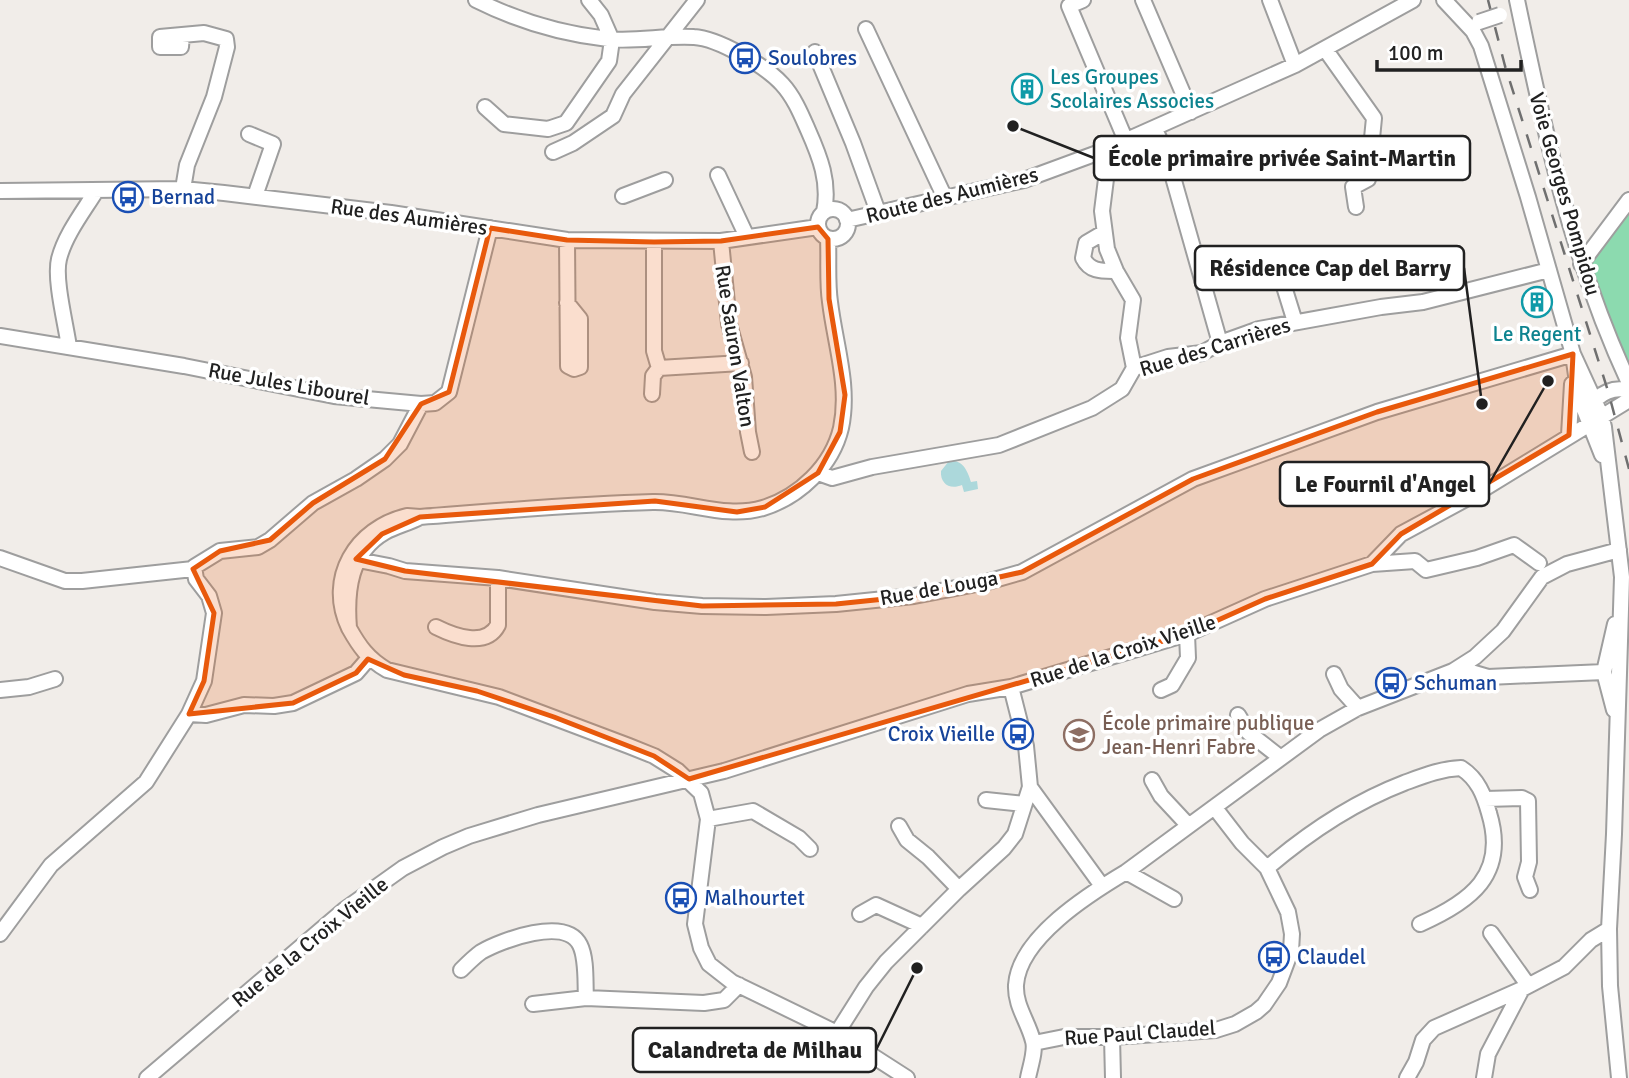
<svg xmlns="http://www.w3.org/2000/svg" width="1629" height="1078" font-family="Signika,sans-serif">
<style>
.pitch{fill:#8cdaaf}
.water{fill:#acd8db}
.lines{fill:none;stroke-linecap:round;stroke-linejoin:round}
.minor-casing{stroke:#9e9e9e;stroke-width:18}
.minor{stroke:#fff;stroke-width:14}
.rail{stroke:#6f6f6f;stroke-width:2.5;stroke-dasharray:14 14;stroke-linecap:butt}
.minor-bridge-casing{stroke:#9e9e9e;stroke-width:18;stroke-linecap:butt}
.minor-bridge{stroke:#fff;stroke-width:14}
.marked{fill:#e8590c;fill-opacity:0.2;stroke:#e8590c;stroke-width:5;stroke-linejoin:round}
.labels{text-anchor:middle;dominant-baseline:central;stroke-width:7;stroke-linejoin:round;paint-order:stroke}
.transit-label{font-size:21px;fill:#164399;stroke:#fff;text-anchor:start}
.culture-label{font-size:21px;fill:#0d838f;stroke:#fff;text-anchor:start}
.street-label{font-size:21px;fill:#212121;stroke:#fff}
.education-label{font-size:21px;fill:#785e54;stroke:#fff;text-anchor:start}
.leader{fill:none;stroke:#212121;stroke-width:2.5}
.callout-dot{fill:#212121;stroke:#fff;stroke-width:2.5}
.callout{fill:#fff;stroke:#212121;stroke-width:2.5}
.callout-label{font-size:23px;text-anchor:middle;font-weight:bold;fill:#212121}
</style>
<rect width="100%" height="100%" fill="#f1ede9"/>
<!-- pitch -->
<path class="pitch" d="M1629,209V373L1606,317L1589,263Z"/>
<!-- water -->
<path class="water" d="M949,461C963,459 968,472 971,482L977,481L978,489L964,492L962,485C950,490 940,484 941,471Z"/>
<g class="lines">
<!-- minor casing -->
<g class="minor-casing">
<path id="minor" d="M476,0C518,21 561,34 608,39C637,42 665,35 694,37C717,38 766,66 782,84C794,97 801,114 808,130C820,157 830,182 824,212
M1083,0L1069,6L1126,141
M1143,0L1191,112
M1270,0L1295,65
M1444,0L1473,31L1481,46L1528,197L1573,354L1579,397L1602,455
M1517,0C1545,134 1571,258 1629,383
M866,29L945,198
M182,35L181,47H160V37L204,33L226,39L227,47L214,97L187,165L183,189
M1325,49L1374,118L1368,179L1353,187L1356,207
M815,52L853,143L878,212
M485,107L504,124L548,129L566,123L609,61L612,40L601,15L589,0
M1155,129L1167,156L1220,343
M249,134L273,144L255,196
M553,152L573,143L613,116L623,94L697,0
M1100,152L1107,171L1102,211L1107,249L1116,271L1133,300L1128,338L1134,368
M718,175L747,237
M0,191L183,189L224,193L391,213L567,240L721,241L818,227
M623,196L665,180
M818 224a15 15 0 1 1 30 0a15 15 0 1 1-30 0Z
M847,220L1024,180L1100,152L1295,65L1413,0
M1103,233L1086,243L1083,258C1090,272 1102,271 1116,271
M567,240L568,366L574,369L580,367V319L567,303
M721,241L729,324L744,377L748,432L752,452
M654,242V351L659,368
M1581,264L1629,200
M1295,322L1277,264L1296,257
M0,336L184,366L334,396L421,404L435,403L449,392L490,228
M69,347C66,325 54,279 59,259C65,235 83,212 96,191
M1573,354L1601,415L1604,427L1622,577L1614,834L1609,929L1610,986L1619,1078
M659,368L741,363
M652,394L653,376L659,368
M1591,407C1598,393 1615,386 1629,391
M1569,435L1572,384
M818,473L832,478L872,467L999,445L1092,408L1122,389L1134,368L1168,357L1202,353L1220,343L1259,329L1381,307L1423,302L1549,270
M407,516L420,517C409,523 396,526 385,532C350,552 346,591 349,628C325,578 356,528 407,516Z
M420,517C498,511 575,504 653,502C690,501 725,519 763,508C799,497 832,466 841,428C850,386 835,344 830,302C827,282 829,259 828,239
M0,558L65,581H82L193,569
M358,560L389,566L405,571L498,578L655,602L702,606L766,607L836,604L914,596L987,582L1022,572L1193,479L1377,412L1573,354
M1372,564L1415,561L1426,570L1477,558L1514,545L1539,563
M436,627C454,636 486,648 498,625V578
M349,628C359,646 368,659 387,670L499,697L629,746L654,756L678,771L701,793L708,819L695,924L701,948L709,964L732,982L837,1033L907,1078
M1453,671L1471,672L1488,677L1604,672
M1334,674L1341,689L1358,708
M0,690L29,687L55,679
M1161,690L1172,685L1188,658L1187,634
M1614,710L1604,672L1615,624
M189,714L206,715L244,705L274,706L293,703L356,673L369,658
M1238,715L1249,733L1281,758
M1152,780L1161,796L1188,825
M1030,787L1102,886
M1485,799L1522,798L1528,801L1529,862L1525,877L1530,890
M986,800L1024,804
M708,819L753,811L799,838L810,849
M899,826L907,840L928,857L959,889
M1267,868C1309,832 1352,803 1404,783C1423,776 1440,769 1461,768C1478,779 1484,795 1489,813C1508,875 1470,902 1420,924
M1126,872L1174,899
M860,914L876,905L922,926
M1491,933L1528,985
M0,934L51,865L146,782L189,714L204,681L214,613L209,596L196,579L194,567L220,551L258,547L270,540L313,503L356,479L385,459L400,444L421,404
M461,970C467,964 474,957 481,952C502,940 566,916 580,945C587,959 585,983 586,998
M533,1004L586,998L704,1003L724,1000L739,985
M837,1033L866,987L886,962L959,889L1004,848L1015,834L1030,787L1026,746L1011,687
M1112,1037L1113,1078
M1034,1043L1064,1037H1112L1216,1030L1235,1024L1256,1012L1264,1005L1279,983L1291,951L1292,934L1288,912L1267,868L1242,843L1215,808
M147,1078L344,910L403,868L443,847L469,836L538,815L724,771L968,694L1011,687L1187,634L1265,599L1372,564L1401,534L1477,493L1629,400
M1028,1078C1030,1067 1036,1051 1033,1041C1028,1021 1015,1006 1016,985C1019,938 1089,894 1126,872L1319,730L1358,708L1453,671L1475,657L1503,631L1542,577L1567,564L1619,550
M1407,1078L1416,1062L1423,1040L1434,1028L1522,989L1564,967L1591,940L1609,929
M1484,1078L1488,1054L1522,989"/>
</g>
<!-- minor -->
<use href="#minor" class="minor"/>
<!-- rail -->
<path class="rail" d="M1488,0L1505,66L1608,391L1629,469"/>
<!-- minor-bridge casing -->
<g class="minor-bridge-casing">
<path id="minor-bridge" d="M1479,22L1500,15"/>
</g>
<!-- minor-bridge -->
<use href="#minor-bridge" class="minor-bridge"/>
</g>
<!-- marked area -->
<path class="marked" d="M818,227L828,239L829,299L845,395L840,432L818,473L765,507L737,512L655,501L420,517L382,534L356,559L405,571L702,606L836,604L914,596L1022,572L1193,479L1377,412L1573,354L1569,435L1401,534L1372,564L1265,599L1187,634L689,779L654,756L554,717L477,691L404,675L368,659L356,673L293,703L189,714L204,681L214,613L193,569L220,551L270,540L313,503L385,459L421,404L449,392L490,228L567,240L654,242L721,241Z"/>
<!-- icons -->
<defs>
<g id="bus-ring" transform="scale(1.575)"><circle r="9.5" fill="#fff" stroke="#1a4fb4" stroke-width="1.5"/><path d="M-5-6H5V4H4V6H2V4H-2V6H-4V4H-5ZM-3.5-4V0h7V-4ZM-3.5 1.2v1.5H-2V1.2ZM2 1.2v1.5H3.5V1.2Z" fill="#1a4fb4"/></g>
<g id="building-ring" transform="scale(1.575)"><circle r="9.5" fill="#fff" stroke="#0f9aa8" stroke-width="1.5"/><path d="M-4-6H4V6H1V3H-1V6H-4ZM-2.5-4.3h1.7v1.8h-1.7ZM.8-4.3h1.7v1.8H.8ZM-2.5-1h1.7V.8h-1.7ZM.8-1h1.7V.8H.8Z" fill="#0f9aa8"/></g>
<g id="school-ring" transform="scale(1.575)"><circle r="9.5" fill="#fff" stroke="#8d6e63" stroke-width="1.5"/><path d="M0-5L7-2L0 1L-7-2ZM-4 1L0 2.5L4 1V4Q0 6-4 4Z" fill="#8d6e63"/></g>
</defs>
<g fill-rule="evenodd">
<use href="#bus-ring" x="745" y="58"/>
<use href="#building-ring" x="1027" y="89"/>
<use href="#bus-ring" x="128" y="197"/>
<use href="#building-ring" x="1537" y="302"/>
<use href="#bus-ring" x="1391" y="683"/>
<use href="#bus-ring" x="1018" y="734"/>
<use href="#school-ring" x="1079" y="735"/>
<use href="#bus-ring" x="681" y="898"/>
<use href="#bus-ring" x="1274" y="957"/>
</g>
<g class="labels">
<!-- transit labels -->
<g class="transit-label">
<text x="768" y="58">Soulobres</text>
<text x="151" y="197">Bernad</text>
<text x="1414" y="683">Schuman</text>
<text x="995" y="734" text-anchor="end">Croix Vieille</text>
<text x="704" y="898">Malhourtet</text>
<text x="1297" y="957">Claudel</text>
</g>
<!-- culture labels -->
<g class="culture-label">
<text x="1050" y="77">Les Groupes<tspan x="1050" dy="24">Scolaires Associes</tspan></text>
<text x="1537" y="334" text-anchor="middle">Le Regent</text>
</g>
<!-- street labels -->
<g class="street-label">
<text transform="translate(1565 194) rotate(74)">Voie Georges Pompidou</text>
<text transform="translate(952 195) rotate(-14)">Route des Aumières</text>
<text transform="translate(409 217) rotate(8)">Rue des Aumières</text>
<text transform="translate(735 346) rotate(81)">Rue Sauron Valton</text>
<text transform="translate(1215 347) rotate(-17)">Rue des Carrières</text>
<text transform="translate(289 384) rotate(10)">Rue Jules Libourel</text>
<text transform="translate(939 588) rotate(-10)">Rue de Louga</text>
<text transform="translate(1123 651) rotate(-18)">Rue de la Croix Vieille</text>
<text transform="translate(310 942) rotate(-39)">Rue de la Croix Vieille</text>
<text transform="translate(1140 1033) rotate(-4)">Rue Paul Claudel</text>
</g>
<!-- education labels -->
<g class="education-label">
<text x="1102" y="723">École primaire publique<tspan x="1102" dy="24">Jean-Henri Fabre</tspan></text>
</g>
</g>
<!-- callouts -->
<path class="leader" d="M1013 126L1094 158M1482 404L1464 268M1548 381L1489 484M917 968L876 1050"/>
<g class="callout-dot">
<circle cx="1013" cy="126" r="7"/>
<circle cx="1482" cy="404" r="7"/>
<circle cx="1548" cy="381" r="7"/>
<circle cx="917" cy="968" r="7"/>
</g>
<g class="callout">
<rect x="1094" y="136" width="376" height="44" rx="7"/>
<rect x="1195" y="246" width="269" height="44" rx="7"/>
<rect x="1280" y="462" width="209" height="44" rx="7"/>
<rect x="633" y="1028" width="243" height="44" rx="7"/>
</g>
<g class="callout-label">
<text x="1282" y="166">École primaire privée Saint-Martin</text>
<text x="1330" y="276">Résidence Cap del Barry</text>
<text x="1385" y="492">Le Fournil d'Angel</text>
<text x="755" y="1058">Calandreta de Milhau</text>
</g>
<!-- scale -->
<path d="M1377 60v10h144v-10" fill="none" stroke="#212121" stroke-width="3.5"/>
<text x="1388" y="60" font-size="21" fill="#212121" stroke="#ffffff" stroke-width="5" paint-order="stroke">100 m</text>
</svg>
